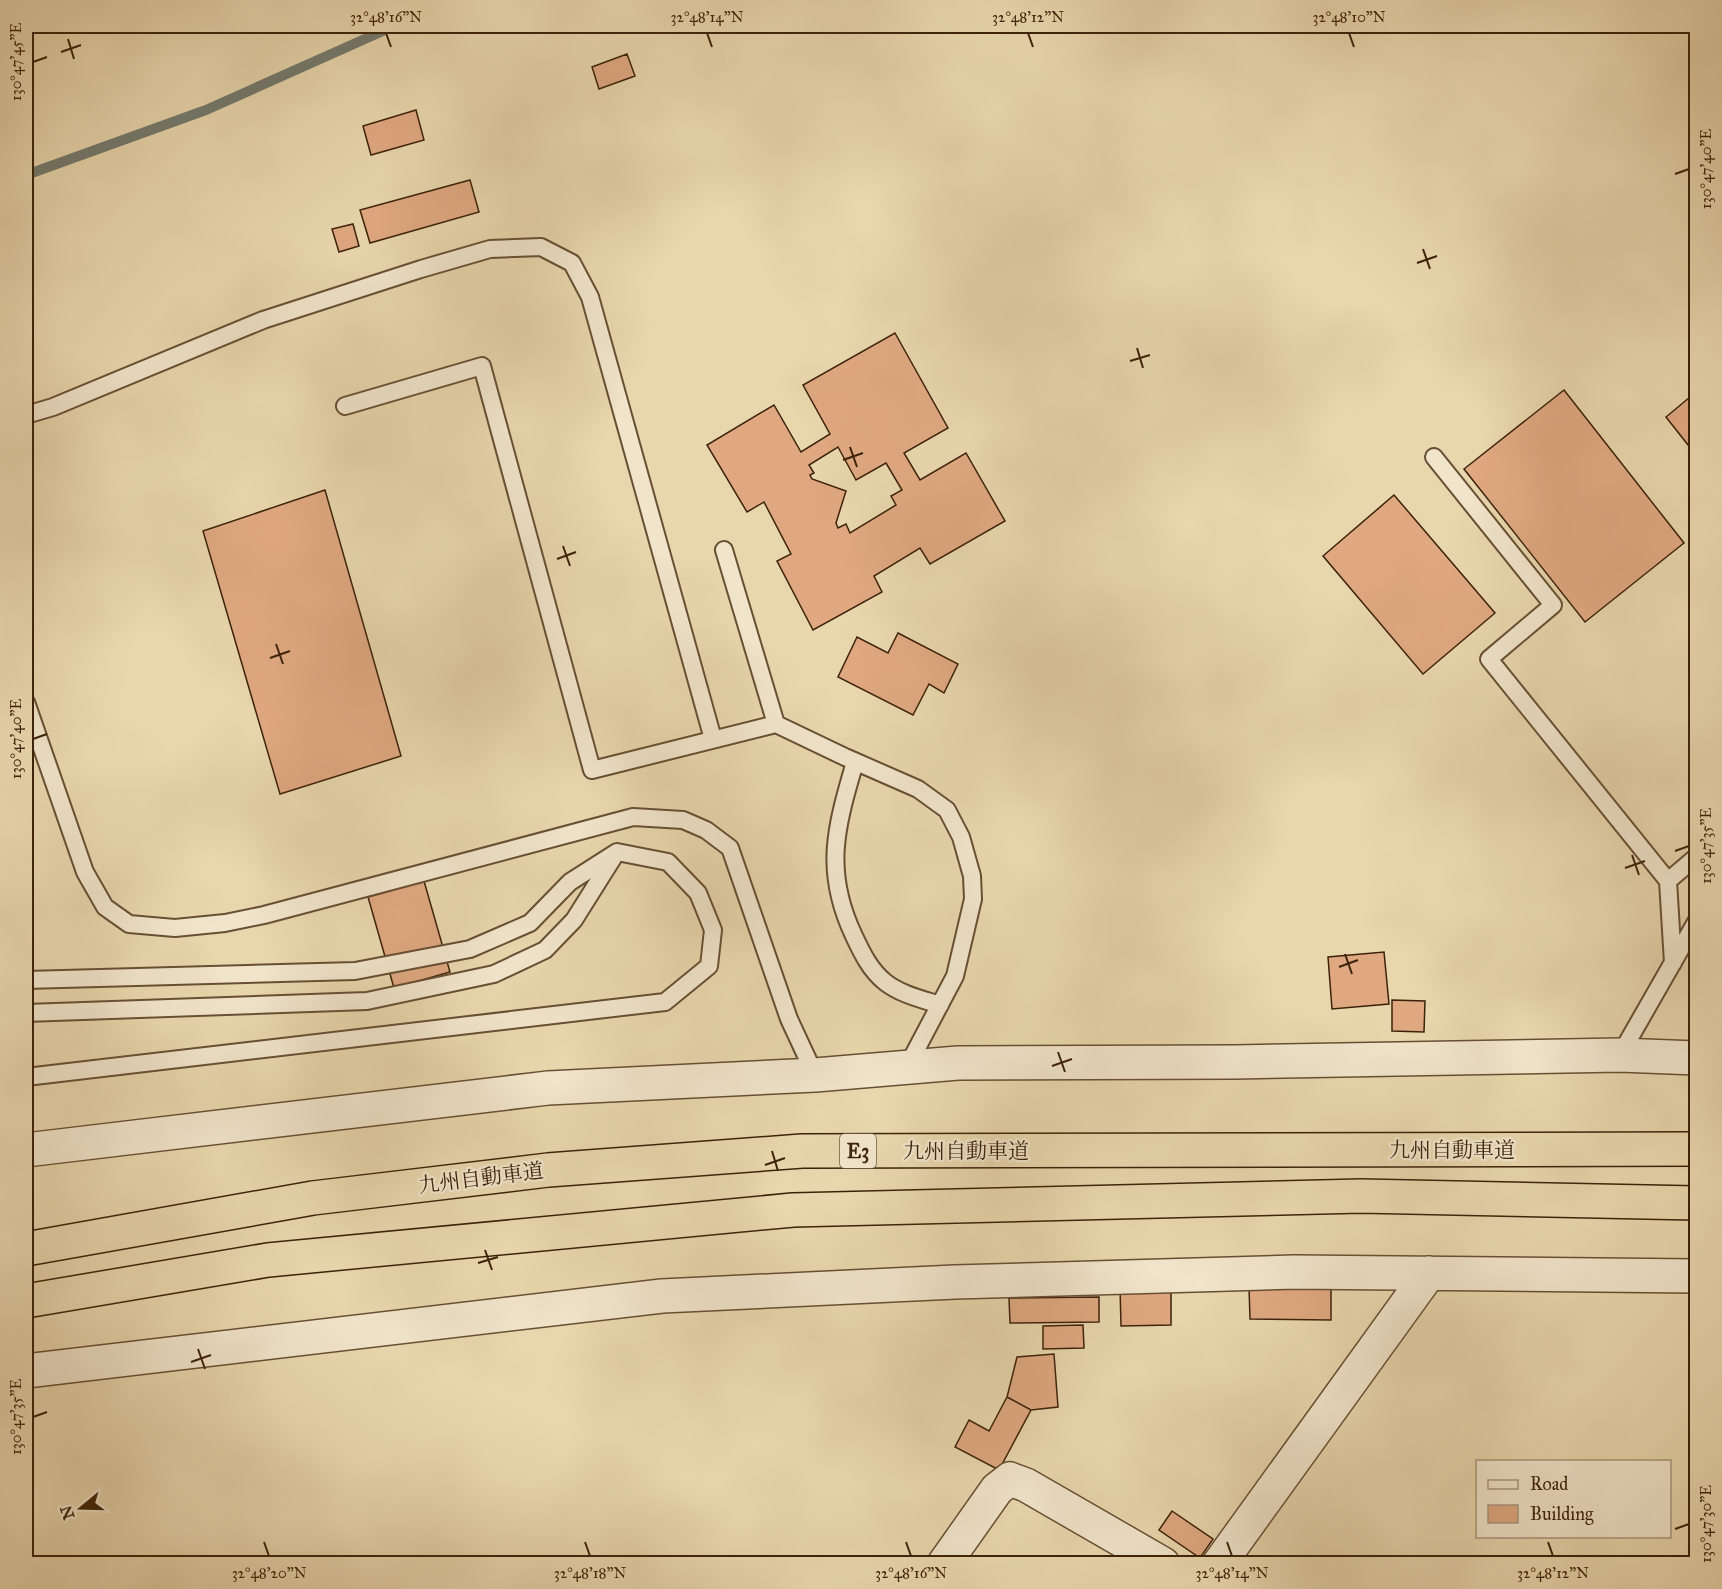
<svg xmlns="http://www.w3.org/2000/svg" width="1722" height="1589" font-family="'IM FELL Great Primer','Noto Serif JP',serif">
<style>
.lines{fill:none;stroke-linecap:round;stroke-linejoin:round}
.stream{stroke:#747b6f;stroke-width:10}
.building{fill:#dfa881;stroke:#3d220a;stroke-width:1.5;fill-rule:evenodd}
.service-casing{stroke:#684f33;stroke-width:20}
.minor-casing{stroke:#684f33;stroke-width:36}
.tertiary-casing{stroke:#684f33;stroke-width:36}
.motorway-casing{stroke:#3d220a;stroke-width:36}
.service{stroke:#f0e4ca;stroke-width:16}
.minor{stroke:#f0e4ca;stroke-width:33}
.tertiary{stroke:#f0e4ca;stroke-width:33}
.motorway{stroke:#e8d6ad;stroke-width:33}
.ticks{fill:none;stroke:#3d220a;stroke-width:2}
.labels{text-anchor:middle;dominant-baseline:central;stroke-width:4.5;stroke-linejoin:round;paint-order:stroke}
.shield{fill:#f0e4ca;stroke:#735c44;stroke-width:1.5}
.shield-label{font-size:20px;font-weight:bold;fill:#3d220a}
.street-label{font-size:21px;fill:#3d220a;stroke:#f0e4ca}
.neatline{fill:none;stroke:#3d220a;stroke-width:2}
.ticks-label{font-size:15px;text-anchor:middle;fill:#3d220a}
</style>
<rect width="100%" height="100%" fill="#e8d6ad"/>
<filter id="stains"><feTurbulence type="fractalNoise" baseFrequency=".00333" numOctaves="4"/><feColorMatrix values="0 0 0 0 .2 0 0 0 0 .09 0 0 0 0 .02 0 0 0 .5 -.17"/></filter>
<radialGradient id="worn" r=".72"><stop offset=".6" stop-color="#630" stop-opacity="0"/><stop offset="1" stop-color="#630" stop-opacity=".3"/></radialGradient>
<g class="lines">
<!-- stream -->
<path class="stream" d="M26,175L206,110L394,26
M1693,268L1696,267"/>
</g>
<!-- building -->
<path class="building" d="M627,54L635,76L599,89L592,67Z
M416,110L424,140L371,155L363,126Z
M470,180L479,212L370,243L360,210Z
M353,224L359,246L339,252L332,229Z
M895,333L948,428L904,453L920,480L966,453L1005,521L930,564L920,548L874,576L882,592L813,630L777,561L791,554L764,502L747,512L707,445L774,405L801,452L830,434L803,385ZM838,447L856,480L886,463L902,490L891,496L896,505L850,533L846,524L838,528L836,523L846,491L812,479L810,475L814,473L809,465Z
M1564,390L1684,543L1585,622L1464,469Z
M1696,392V455L1666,417Z
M325,490L401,756L280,794L203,531Z
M1394,495L1495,613L1423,674L1323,556Z
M898,633L958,664L944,693L929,684L913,715L838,677L857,637L888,653Z
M424,881L450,972L394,988L368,897Z
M1384,952L1389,1004L1332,1009L1328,957Z
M1392,1000L1425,1001L1424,1032L1392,1031Z
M1120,1287H1171V1325L1121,1326Z
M1249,1287H1331V1320L1250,1319Z
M1099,1297V1322L1010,1323L1009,1298Z
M1083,1325L1084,1348L1043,1349V1326Z
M1054,1354L1058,1407L1031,1410L1007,1397L1017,1357Z
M1007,1397L1031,1410L999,1470L955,1447L969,1420L989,1431Z
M1172,1511L1213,1539L1200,1558L1159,1530Z"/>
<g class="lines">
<!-- service casing -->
<g class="service-casing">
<path id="service" d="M345,406L482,366L592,770L776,724L845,757L918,789L947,810L961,837L972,876L973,899L955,976L907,1067
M26,415L53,407L263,320L421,269L490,249L541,247L572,263L590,297L713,739
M1434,457L1553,605L1489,659L1668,881
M724,550L776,724
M26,702L85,872L105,907L129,924L175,928L225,923L264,915L633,817L683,820L706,830L730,848L789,1019L815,1075
M855,762C836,827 823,871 854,936C862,953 870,970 885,982C900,994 921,999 940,1005
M1673,963L1668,881L1696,857
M26,980L355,971L470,949L530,923L570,882L617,852L668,862L698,893L713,930L709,966L665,1002L26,1077
M26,1013L367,1001L494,974L545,950L574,920L613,858
M1620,1055L1696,922"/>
</g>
<!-- minor casing -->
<g class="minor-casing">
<path id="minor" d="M26,1371L662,1296L955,1282L1294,1272L1696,1276
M944,1564L997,1489L1010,1479L1026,1485L1163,1564
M1219,1564L1429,1273"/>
</g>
<!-- tertiary casing -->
<g class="tertiary-casing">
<path id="tertiary" d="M26,1150L548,1088L815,1075L958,1063L1235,1062L1620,1055L1696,1058"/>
</g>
<!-- motorway casing -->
<g class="motorway-casing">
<path id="motorway" d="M26,1249L313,1198L548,1170L802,1151L1696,1149
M26,1301L268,1260L793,1210L1361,1196L1696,1203"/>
</g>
<!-- service -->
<use href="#service" class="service"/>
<!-- minor -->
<use href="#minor" class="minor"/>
<!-- tertiary -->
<use href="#tertiary" class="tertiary"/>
<!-- motorway -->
<use href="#motorway" class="motorway"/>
</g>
<!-- ticks -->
<path class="ticks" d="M386,33L391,47M707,33L712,47M1028,33L1033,47M1349,33L1354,47M68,39L74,59M61,52L81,45M33,62L47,57M1675,174L1689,169M1423,249L1430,269M1417,263L1437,256M1137,348L1143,368M1130,361L1150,355M850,447L857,467M843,460L863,453M563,546L570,566M557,559L576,552M276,644L283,664M270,658L290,651M33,739L47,734M1675,851L1689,846M1632,855L1639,875M1625,868L1645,861M1345,954L1352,974M1339,967L1358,960M1058,1052L1065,1072M1052,1066L1072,1059M772,1151L778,1171M765,1165L785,1158M485,1250L492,1270M478,1263L498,1257M198,1349L205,1369M191,1362L211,1355M33,1417L47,1412M1675,1529L1689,1524M264,1542L269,1556M585,1542L590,1556M906,1542L911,1556M1227,1542L1232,1556M1548,1542L1553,1556"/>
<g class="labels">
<!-- shield labels -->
<rect class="shield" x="840" y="1134" width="36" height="34" rx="4.5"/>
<g class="shield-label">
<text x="858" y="1151">E3</text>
</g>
<!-- street labels -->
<g class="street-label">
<text x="1452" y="1150">九州自動車道</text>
<text x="966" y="1151">九州自動車道</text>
<text transform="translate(481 1178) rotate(-7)">九州自動車道</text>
</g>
</g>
<!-- margin -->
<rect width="1722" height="1589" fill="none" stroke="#e8d6ad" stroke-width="66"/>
<!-- legend -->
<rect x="1476" y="1460" width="195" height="78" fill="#f0e4ca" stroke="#a8967d" stroke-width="1.5"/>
<rect x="1488" y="1480" width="30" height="9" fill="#f0e4ca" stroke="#a8967d" stroke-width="1.5"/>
<text x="1530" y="1490" font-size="18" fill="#3d220a">Road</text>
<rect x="1488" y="1505" width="30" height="18" fill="#dfa881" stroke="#a8967d" stroke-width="1.5"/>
<text x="1530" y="1520" font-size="18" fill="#3d220a">Building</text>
<!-- north arrow -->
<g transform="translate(81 1508) rotate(251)" stroke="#f0e4ca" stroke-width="4.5" paint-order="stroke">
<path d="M0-4.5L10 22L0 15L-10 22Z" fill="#3d220a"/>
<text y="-9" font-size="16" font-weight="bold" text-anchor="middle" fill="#3d220a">N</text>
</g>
<rect x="33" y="33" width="1656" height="1523" class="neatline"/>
<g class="ticks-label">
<text x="386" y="22">32°48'16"N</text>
<text x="707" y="22">32°48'14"N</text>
<text x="1028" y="22">32°48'12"N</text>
<text x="1349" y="22">32°48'10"N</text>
<text transform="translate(16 62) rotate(-90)" y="5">130°47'45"E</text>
<text transform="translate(1706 169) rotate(-90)" y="5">130°47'40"E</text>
<text transform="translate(16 739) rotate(-90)" y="5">130°47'40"E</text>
<text transform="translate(1706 846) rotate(-90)" y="5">130°47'35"E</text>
<text transform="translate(16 1417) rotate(-90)" y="5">130°47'35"E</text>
<text transform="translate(1706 1524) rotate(-90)" y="5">130°47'30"E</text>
<text x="269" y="1578">32°48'20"N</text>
<text x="590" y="1578">32°48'18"N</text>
<text x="911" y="1578">32°48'16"N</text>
<text x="1232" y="1578">32°48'14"N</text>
<text x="1553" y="1578">32°48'12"N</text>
</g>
<rect width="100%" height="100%" filter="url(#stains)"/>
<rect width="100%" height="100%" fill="url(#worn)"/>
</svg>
